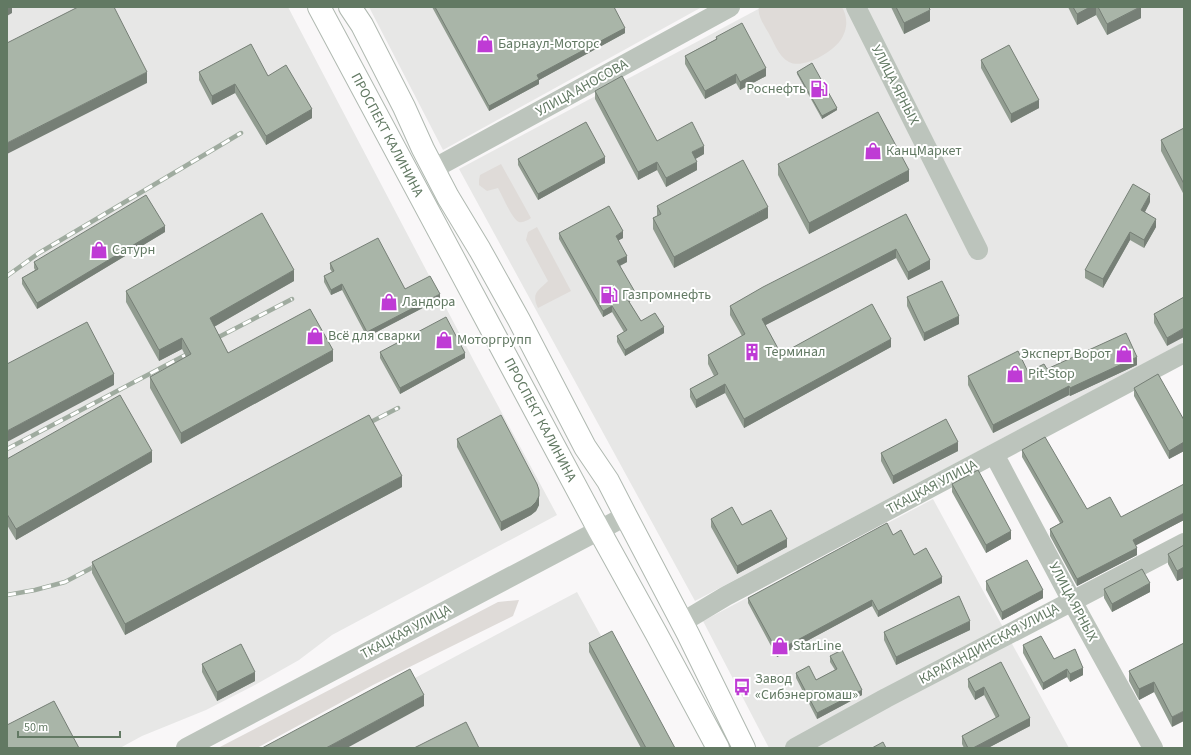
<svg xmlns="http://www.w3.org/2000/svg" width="1191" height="755" font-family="'Source Sans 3',sans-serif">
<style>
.built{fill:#e7e7e6}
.green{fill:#dfdbd8}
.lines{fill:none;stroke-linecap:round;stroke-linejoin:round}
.major-casing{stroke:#b0b9b1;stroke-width:24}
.minor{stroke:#bcc4bc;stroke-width:20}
.major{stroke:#fff;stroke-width:22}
.rail-casing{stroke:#9fab9f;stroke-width:4.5}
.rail{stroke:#fff;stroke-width:3;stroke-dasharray:9;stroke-linecap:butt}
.wall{fill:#919c90}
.shaded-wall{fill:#767f76}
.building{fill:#a9b5a8;stroke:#767f76}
.labels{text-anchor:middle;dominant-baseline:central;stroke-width:4;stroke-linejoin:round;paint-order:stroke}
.poi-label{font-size:14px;fill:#627963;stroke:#fff;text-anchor:start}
.street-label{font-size:14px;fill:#627963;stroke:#fff}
</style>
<rect width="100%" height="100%" fill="#f9f7f8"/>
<!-- built -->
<path class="built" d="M7,7H288L475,363L557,515L332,635L299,660L253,686L206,710L142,736L120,748H7Z
M369,7H702L443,150Z
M762,7H1184V342L695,601L459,169Z
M933,499L1069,748H769L703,621Z
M577,592L605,643L670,748H283Z"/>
<!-- green -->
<path class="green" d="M759,7H842C847,16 848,26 843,36C837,50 804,70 789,62C778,56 774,42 768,32C764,25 757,15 759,7Z
M501,164L531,218C528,220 523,223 519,222C512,219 502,195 498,188L487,191L479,185V180L480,175Z
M537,227L571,291L538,308C531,293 538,291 548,281L526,240L528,232Z
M519,600L513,616L373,685L257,748H218L498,602Z"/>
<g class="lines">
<!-- major casing -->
<g class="major-casing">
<path id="major" d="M319,7L599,530L656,633L718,748
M350,7L362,25L404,107L423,149L448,197L480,250L519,320L585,447L608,481L626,516L688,634L744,748"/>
</g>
<!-- minor -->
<path class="minor" d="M856,7L978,250
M433,169L730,7
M994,454L1072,601L1153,748
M681,623L726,596L1184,353
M186,748L626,516
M795,748L886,698L1184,543"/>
<!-- major -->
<use href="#major" class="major"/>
<!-- rail casing -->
<g class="rail-casing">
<path id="rail" d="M7,276L39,253L241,133
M211,341L292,299
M363,426L398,408
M7,449L195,350
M7,595L35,590L65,582L101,563"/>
</g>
<!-- rail -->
<use href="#rail" class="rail"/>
</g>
<!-- wall -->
<path class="wall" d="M432,7H614L625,33L539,80V84L489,111Z
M891,7H929L930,21L904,34Z
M1068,7H1141V18L1107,35L1096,15L1077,25Z
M716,37L766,76L740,90L736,83L705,99L685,64V56L716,39Z
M981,60L1039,108L1011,123L981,68Z
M199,72L268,76L312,118L266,145L235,93L212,105L199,80Z
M797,72L837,110L822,119L797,74Z
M595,91L657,141L704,154L695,159L697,170L666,187L657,170L638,180L595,99Z
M1184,128V195L1161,151V140Z
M518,159L605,163L538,200L518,165Z
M778,164L909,181L809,234L778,175Z
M1150,202L1145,212L1156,227L1144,248L1130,240L1103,288L1085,278V270Z
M657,206L768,218L674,268L653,229V218L657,216Z
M906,214L930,269L908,280L896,258L765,325L781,354L891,347L744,428L725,393L696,408L690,397V389L714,376L708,364V355L742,336L730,315V306Z
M165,232L37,309L22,284V278L35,270L34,268V262Z
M559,233L623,238L618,240L627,262L620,266L635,298L629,302L641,321L664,333L625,356L617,342V336L624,332L612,312L603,317L559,239Z
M330,263L405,289L440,299L367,337L342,290L331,295L324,282V276L332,272L330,269Z
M294,281L214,327L228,353L333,361L181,444L150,388V377L186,357L182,349L159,361L126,302V291Z
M907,297L959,324L924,341L907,306Z
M1184,297L1167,346L1154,323V314Z
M380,352L465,358L400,394L380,358Z
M1137,365L1070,396L1069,395L993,433L968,385V376L1028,372L1047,369Z
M1134,388L1184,420V451L1169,459L1134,396Z
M457,439L539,499V505L536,511L531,515L501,531L457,447Z
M1022,450L1087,509L1121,517L1184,520L1135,545L1137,555L1077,586L1050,536V529L1060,523L1022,457Z
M958,451L893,484L881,461V453Z
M7,459L152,462L16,540L7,525Z
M952,484L1011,539L986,553L952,492Z
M402,487L125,635L92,573V562Z
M711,519L742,525L787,547L737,574L711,527Z
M893,535L914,555L942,583L878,617L872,606L777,657L748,603V598Z
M1184,545V578L1177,581L1168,564V554Z
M986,581L1043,598L1002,620L986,590Z
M1104,589L1150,592L1112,612L1104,598Z
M970,630L896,665L884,640V632Z
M589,643L675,748H641L589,652Z
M1184,643L1172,727L1154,692L1139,700L1129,681V671Z
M1023,645L1054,659L1083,675L1070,682L1067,677L1043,690L1023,653Z
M830,656L862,695L817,719L796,678V673L816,680L835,670L830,662Z
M1001,662L1030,726L988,748H964L962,744V736L996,718L984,695L975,700L968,687V679Z
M202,664L255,681L217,701L202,672Z"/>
<!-- shaded-wall -->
<path class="shaded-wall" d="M7,7H12V13L7,16Z
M1090,7H1096V15L1077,25V14Z
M1141,7V18L1107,35V24Z
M930,10V21L904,34V23Z
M625,28V33L539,80V84L489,111V106L537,75Z
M766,68V76L740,90V82Z
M147,72V83L7,154V143Z
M736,74V83L705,99V91Z
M235,84V93L212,105V96Z
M1039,100V108L1011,123V114Z
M837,108V110L822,119V116Z
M312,109V118L266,145V136Z
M704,146V154L692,161V152Z
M605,157V163L538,200V194Z
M657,162V170L638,180V172Z
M697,162V170L666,187V178Z
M909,170V181L809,234V223Z
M1150,194V202L1141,219V210Z
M768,207V218L674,268V257Z
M1156,219V227L1144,248V240Z
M165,226V232L37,309V303Z
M623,231V238L616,242V236Z
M1130,232V240L1103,288V279Z
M896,249V258L762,327V319Z
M627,256V262L617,267V261Z
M930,260V269L908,280V272Z
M294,270V281L210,329V318Z
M342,284V290L331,295V290Z
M635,292V298L626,304V297Z
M440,294V299L367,337V332Z
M612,306V312L603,317V311Z
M959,316V324L924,341V333Z
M664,327V333L625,356V350Z
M1184,328V337L1167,346V338Z
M182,338V349L159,361V350Z
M891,339V347L744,428V419Z
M333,350V361L181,444V433Z
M465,353V358L400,394V388Z
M1137,357V365L1070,396V388Z
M114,374V385L7,442V431Z
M725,384V393L696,408V400Z
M1069,386V395L993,433V425Z
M958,442V451L893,484V476Z
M1184,442V451L1169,459V451Z
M152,451V462L16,540V529Z
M402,476V487L125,635V624Z
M539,490V505L536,511L531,515L501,531V522Z
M1184,513V520L1133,547V540Z
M1011,531V539L986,553V545Z
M787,539V547L737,574V566Z
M1137,548V555L1077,586V579Z
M1184,567V578L1177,581V571Z
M942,577V583L878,617V611Z
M1150,583V592L1112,612V604Z
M1043,590V598L1002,620V612Z
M872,600V606L777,657V651Z
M970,621V630L896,665V657Z
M1083,668V675L1070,682V674Z
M1067,669V677L1043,690V683Z
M255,672V681L217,701V692Z
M1154,682V692L1139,700V689Z
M984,687V695L975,700V692Z
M862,690V695L817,719V713Z
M424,695V706L347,748H326Z
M1184,711V721L1172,727V717Z
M1030,718V726L988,748H973Z"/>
<!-- building -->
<path class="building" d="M78,7H114L147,72L7,143V43Z
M435,7H614L625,28L537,75L539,79L489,106Z
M896,7H929L930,10L904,23Z
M1073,7H1090L1077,14Z
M1098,7H1140L1107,24Z
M742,23L766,68L740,82L736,74L705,91L685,56L717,39L716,37Z
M251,44L268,76L286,65L312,109L266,136L235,84L212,96L199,72Z
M1009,45L1039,100L1011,114L981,60Z
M812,63L837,108L822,116L797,72Z
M622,76L657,141L692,122L704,146L692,152L697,162L666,178L657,162L638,172L595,91Z
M878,112L909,170L809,223L778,164Z
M586,122L605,157L538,194L518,159Z
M1184,128V184L1161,140Z
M743,160L768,207L674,257L653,218L661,214L657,206Z
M1133,184L1150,194L1141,210L1156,219L1144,240L1130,232L1103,279L1085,270Z
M146,195L165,226L37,303L22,278L38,269L34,262Z
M609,206L623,231L616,236L627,256L617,261L635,292L626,297L641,321L655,313L664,327L625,350L617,336L627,330L612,306L603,311L559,233Z
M262,213L294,270L210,318L228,353L310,309L333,350L181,433L150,377L191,354L182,338L159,350L126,291Z
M906,214L930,260L908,272L896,249L762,319L781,354L872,304L891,339L744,419L725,384L696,400L690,389L718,374L708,355L745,334L730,306L763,287Z
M378,238L405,289L430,276L440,294L367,332L342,284L331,290L324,276L334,271L330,263Z
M942,281L959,316L924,333L907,297Z
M1184,297V328L1167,338L1154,314Z
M446,317L465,353L400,388L380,352Z
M87,322L114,374L7,431V364Z
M1126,333L1137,357L1070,388L1069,386L993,425L968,376L1018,351L1028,372L1044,364L1047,369Z
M1158,374L1184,420V442L1169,451L1134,388Z
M120,395L152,451L16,529L7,514V459Z
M369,415L402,476L125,624L92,562Z
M501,415L537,484L539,490V496L536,502L531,507L501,522L457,439Z
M946,419L958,442L893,476L881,453Z
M1045,437L1087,509L1110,497L1121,517L1184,484V513L1133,540L1137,548L1077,579L1050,529L1063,522L1022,450Z
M978,470L1011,531L986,545L952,484Z
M732,507L742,525L771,510L787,539L737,566L711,519Z
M887,523L893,535L901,530L914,555L926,548L942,577L878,611L872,600L777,651L748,598Z
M1184,545V567L1177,571L1168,554Z
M1027,560L1043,590L1002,612L986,581Z
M1142,569L1150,583L1112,604L1104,589Z
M959,596L970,621L896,657L884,632Z
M612,631L675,748H646L589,643Z
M1041,636L1054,659L1075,649L1083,668L1070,674L1067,669L1043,683L1023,645Z
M1184,643V711L1172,717L1154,682L1139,689L1129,671Z
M241,644L255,672L217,692L202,664Z
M842,650L862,690L817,713L796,673L809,666L816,680L837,669L830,656Z
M1001,662L1030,718L973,748H968L962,736L999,716L984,687L975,692L968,679Z
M410,669L424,695L326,748H262Z
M54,701L79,748H7V725Z
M466,722L479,748H414Z
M883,742L886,748H872Z"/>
<!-- icons -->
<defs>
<g id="shop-bare" transform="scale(1.38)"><path d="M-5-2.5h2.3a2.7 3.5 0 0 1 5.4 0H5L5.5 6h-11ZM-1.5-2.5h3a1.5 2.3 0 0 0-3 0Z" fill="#bf3bd5" stroke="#fff" stroke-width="2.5" paint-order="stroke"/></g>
<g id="fuel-bare" transform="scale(1.38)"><path d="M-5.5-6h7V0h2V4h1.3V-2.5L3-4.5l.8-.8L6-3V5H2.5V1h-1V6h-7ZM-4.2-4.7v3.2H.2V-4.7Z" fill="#bf3bd5" stroke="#fff" stroke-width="2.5" paint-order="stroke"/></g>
<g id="building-bare" transform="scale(1.38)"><path d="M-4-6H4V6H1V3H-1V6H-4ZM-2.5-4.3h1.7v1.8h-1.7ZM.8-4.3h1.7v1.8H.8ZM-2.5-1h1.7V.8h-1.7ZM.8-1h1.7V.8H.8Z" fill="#bf3bd5" stroke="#fff" stroke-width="2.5" paint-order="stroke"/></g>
<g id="bus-bare" transform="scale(1.38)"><path d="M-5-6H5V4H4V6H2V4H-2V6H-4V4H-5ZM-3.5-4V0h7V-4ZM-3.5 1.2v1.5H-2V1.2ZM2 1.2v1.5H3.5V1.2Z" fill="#bf3bd5" stroke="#fff" stroke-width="2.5" paint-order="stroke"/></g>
</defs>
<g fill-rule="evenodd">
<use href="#shop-bare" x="485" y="44"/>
<use href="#fuel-bare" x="819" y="89"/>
<use href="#shop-bare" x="873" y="151"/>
<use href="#shop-bare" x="99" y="250"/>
<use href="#fuel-bare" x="609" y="295"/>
<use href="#shop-bare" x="389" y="302"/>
<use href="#shop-bare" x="315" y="336"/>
<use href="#shop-bare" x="444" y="340"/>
<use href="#building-bare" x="752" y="352"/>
<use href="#shop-bare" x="1124" y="354"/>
<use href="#shop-bare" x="1015" y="374"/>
<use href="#shop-bare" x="780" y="646"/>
<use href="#bus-bare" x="742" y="687"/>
</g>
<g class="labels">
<!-- poi labels -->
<g class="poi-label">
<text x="498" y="44">Барнаул-Моторс</text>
<text x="806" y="89" text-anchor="end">Роснефть</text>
<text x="886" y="151">КанцМаркет</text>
<text x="112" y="250">Сатурн</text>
<text x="622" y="295">Газпромнефть</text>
<text x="402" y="302">Ландора</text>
<text x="328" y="336">Всё для сварки</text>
<text x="457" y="340">Моторгрупп</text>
<text x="765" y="352">Терминал</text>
<text x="1111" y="354" text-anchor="end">Эксперт Ворот</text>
<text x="1028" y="374">Pit-Stop</text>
<text x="793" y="646">StarLine</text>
<text x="755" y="679">Завод<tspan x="755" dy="16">«Сибэнергомаш»</tspan></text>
</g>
<!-- street labels -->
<g class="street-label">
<text transform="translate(895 85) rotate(63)">УЛИЦА ЯРНЫХ</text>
<text transform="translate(582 88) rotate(-29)">УЛИЦА АНОСОВА</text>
<text transform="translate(387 135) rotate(62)">ПРОСПЕКТ КАЛИНИНА</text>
<text transform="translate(540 420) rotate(62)">ПРОСПЕКТ КАЛИНИНА</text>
<text transform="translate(932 487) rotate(-28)">ТКАЦКАЯ УЛИЦА</text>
<text transform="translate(1073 602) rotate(62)">УЛИЦА ЯРНЫХ</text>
<text transform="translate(406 632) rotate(-28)">ТКАЦКАЯ УЛИЦА</text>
<text transform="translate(989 644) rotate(-28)">КАРАГАНДИНСКАЯ УЛИЦА</text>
</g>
</g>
<!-- border -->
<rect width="1191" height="755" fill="none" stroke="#627963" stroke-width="16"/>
<!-- scale -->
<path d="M18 731v6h102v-6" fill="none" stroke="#627963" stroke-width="2"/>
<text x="24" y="731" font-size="12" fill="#627963" stroke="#ffffff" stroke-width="3" paint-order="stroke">50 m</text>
</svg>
